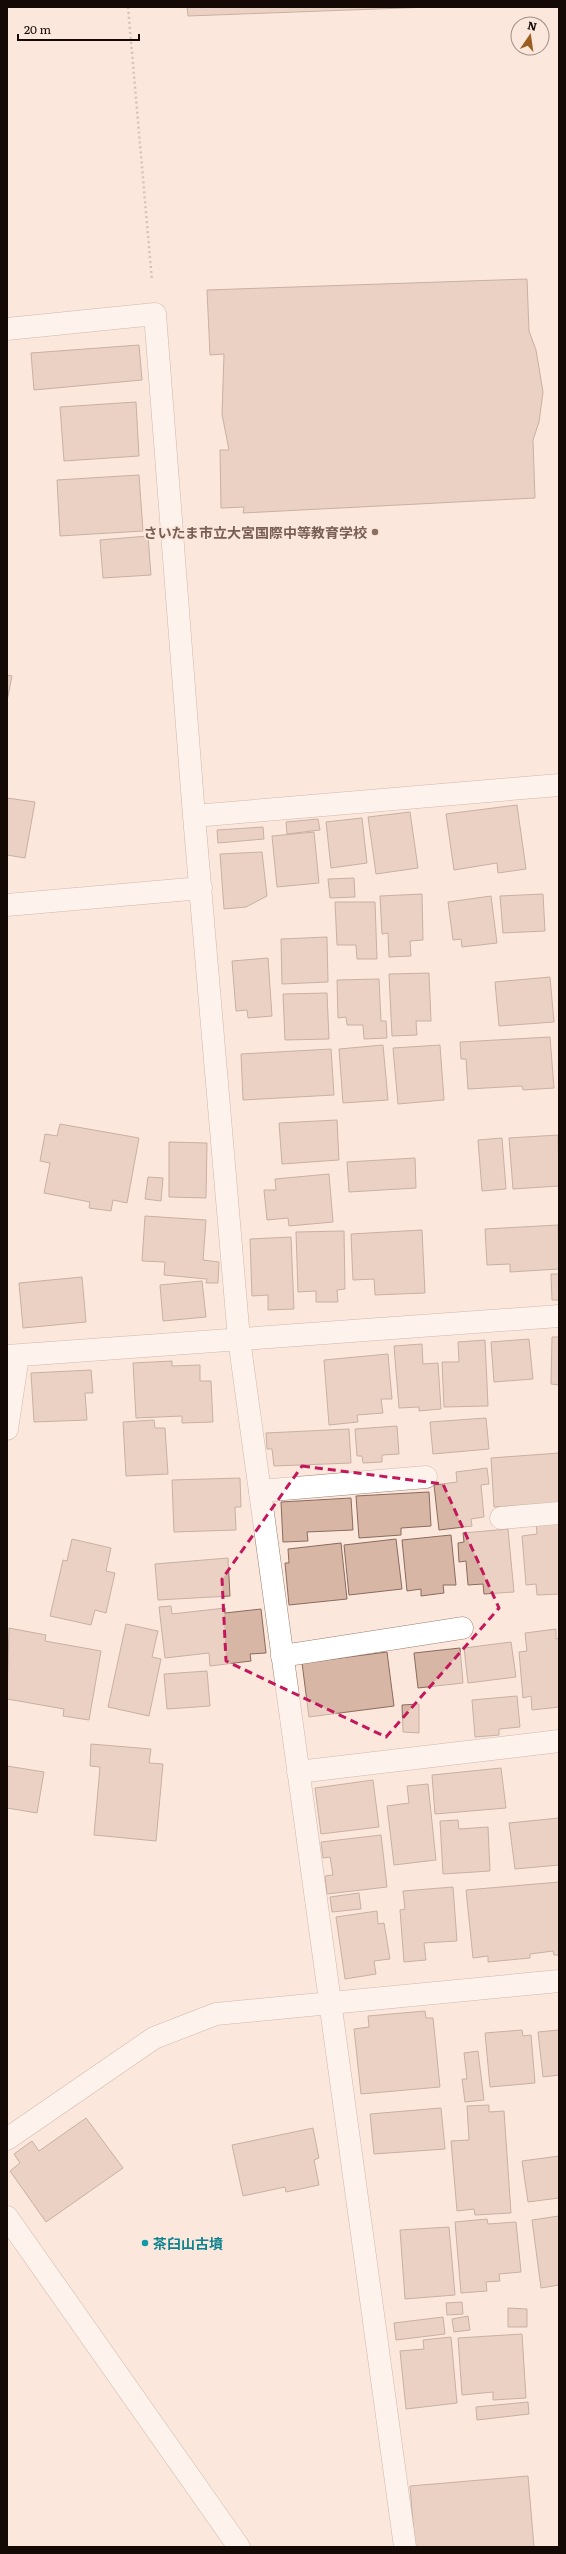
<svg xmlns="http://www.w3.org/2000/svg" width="566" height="2554" font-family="Literata,'Noto Sans JP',serif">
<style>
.building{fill:#d7b6a6;stroke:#8a6c5d}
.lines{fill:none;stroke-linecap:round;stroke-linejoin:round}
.service-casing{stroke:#9d7e6f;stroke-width:23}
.minor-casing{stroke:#9d7e6f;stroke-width:23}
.path{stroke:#a8968e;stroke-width:2.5;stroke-dasharray:2 3;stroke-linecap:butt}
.service{stroke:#fff;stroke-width:22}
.minor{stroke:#fff;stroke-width:22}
.marked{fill:none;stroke:#c2185b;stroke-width:3;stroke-dasharray:8 5;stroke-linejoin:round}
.education-dot{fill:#8d6e63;stroke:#fce7dd;stroke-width:1.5}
.culture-dot{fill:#0f9aa8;stroke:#fce7dd;stroke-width:1.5}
.labels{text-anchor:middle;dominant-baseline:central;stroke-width:3.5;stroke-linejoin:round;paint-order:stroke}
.education-label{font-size:14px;font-weight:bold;fill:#785e54;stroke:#fce7dd;text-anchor:end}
.culture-label{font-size:14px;font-weight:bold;fill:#0d838f;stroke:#fce7dd;text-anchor:start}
</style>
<rect width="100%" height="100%" fill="#fce7dd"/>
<!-- building -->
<path class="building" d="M187,7H431L188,16Z
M527,279L529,331L536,350L543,392L539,422L533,440L535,498L243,513L244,507L221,508L220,450H229L222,414L224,354L210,355L207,290Z
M139,345L142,380L34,390L31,353Z
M136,402L139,456L64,461L60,407Z
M139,475L143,531L60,536L57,480Z
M148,536L151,575L103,578L100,540Z
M7,675L12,676L7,701Z
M7,798L35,802L25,858L7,855Z
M517,805L526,869L498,873L497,863L454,870L446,814Z
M410,812L418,868L376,874L368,817Z
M362,818L367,863L331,868L326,822Z
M318,819L320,830L287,834L286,822Z
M263,827L264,839L218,843L217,830Z
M314,832L319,883L277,887L272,836Z
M262,852L267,896L246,907L224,909L220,854Z
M354,878L355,897L330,898L328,879Z
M422,894L423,940L410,941L411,956L389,957L388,933L382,934L380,896Z
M543,894L545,931L503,933L500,896Z
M491,896L497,943L462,947L461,939L453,940L448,902Z
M335,902H375L377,959H357L356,945H337Z
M327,937L328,982L282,984L281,939Z
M268,958L272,1016L248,1018L247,1010L236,1011L232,961Z
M429,973L431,1021H416L417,1035L392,1036L389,974Z
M550,977L554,1022L499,1026L495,982Z
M379,979L381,1021H386L387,1038L364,1039L363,1025H347L346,1017L338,1018L337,980Z
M327,993L329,1039L285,1040L283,994Z
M550,1037L554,1088L523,1090L522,1086L468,1089L466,1059H461L460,1042Z
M383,1045L388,1100L343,1103L339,1049Z
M440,1045L444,1100L398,1104L393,1048Z
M331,1049L334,1095L243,1100L241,1054Z
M337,1120L339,1160L282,1164L279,1123Z
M60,1124L139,1138L127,1203L113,1200L111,1211L89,1208L90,1202L44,1193L50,1163L40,1161L45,1134L57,1136Z
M558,1135L559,1186L513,1189L509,1138Z
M502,1138L506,1189L482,1191L478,1140Z
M169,1142L207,1143L206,1198L169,1197Z
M415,1158L416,1188L349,1192L347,1162Z
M329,1174L333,1222L289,1226L288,1218L267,1220L264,1190H276L275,1179Z
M148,1177L163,1178L161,1201L145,1199Z
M145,1216L206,1220L203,1260L219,1262L218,1283H206L207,1279L164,1275L165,1262L142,1261Z
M558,1225L559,1269L510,1272V1264L487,1265L485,1229Z
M422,1230L425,1293L375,1295L374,1279L353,1280L351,1234Z
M344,1231L345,1289L337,1290L338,1302H316V1291L298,1292L296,1232Z
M291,1237L294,1309L268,1310V1295L252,1296L250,1239Z
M551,1274H559V1300H552Z
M82,1277L86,1322L23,1328L19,1283Z
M202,1281L206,1317L163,1321L160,1285Z
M552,1337H559V1385L551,1384Z
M529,1339L533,1379L494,1382L491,1342Z
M485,1340L488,1406L444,1407L442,1362H459L458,1342Z
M422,1344L423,1364L438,1363L441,1409L419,1411V1407L399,1408L394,1346Z
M388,1354L392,1399H381L383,1413L357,1415L358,1422L329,1425L324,1360Z
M172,1361V1366L200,1365V1381H211L213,1422L182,1423V1416L136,1418L133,1363Z
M91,1370L93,1393H85L87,1420L34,1422L31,1373Z
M486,1418L489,1449L433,1454L430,1422Z
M154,1420L155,1428H165L168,1474L126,1476L123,1422Z
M397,1426L399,1454L382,1455V1462L363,1463L362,1456H357L355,1429Z
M349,1429L351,1463L274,1466L272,1449H267L266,1433Z
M559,1453V1503L494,1507L491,1458Z
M487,1468L489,1484L481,1485L484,1517L471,1519L472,1526L439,1530L434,1485L457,1482L456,1472Z
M240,1478L241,1507H235L236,1530L174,1532L172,1480Z
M429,1492L431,1526L401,1528V1535L359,1538L356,1496Z
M351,1498L353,1530L307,1532L308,1541L283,1542L281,1502Z
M559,1521V1594L537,1595L536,1584L526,1585L522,1536L537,1534L536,1523Z
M508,1529L514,1592L484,1594L483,1584L468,1585L466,1561L459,1562L458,1543L464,1542L463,1533Z
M451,1535L456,1585H443L444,1593L421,1596V1589L407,1591L402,1540Z
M72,1539L111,1548L106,1571L115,1573L106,1613L95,1610L91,1625L50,1616L63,1560L67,1561Z
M396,1539L402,1589L349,1595L344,1545Z
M341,1543L347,1599L289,1605L285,1563H289L288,1549Z
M228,1558L230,1596L158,1600L155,1564Z
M171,1606L172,1614L225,1608V1613L261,1609L266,1653L250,1654L251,1661L210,1666L209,1653L165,1658L159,1607Z
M126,1624L158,1631L152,1657L161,1659L149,1716L108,1707Z
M9,1628L46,1635L45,1641L101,1651L89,1720L63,1716L64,1709L7,1699Z
M556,1629V1639L559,1638V1707L532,1710L531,1696L523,1698L519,1652L527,1651L525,1633Z
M511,1642L516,1677L468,1683L464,1648Z
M460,1648L463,1683L418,1688L414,1653Z
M387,1652L394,1706L309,1717L302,1663Z
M207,1671L210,1706L167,1709L164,1674Z
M517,1696L520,1727L499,1729V1735L475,1737L472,1700Z
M419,1704V1733L403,1732L402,1705Z
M91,1744L151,1749L149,1763L163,1764L156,1841L94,1835L100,1767L90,1766Z
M7,1766L44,1772L37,1813L7,1808Z
M501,1768L506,1808L435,1814L432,1775Z
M373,1780L379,1827L321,1834L315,1788Z
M428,1784L436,1860L394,1865L387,1806L409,1803L407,1786Z
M559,1818V1865L515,1869L509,1823Z
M458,1820L459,1829L488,1827L490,1871L443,1874L440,1821Z
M381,1835L387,1887L327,1894L325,1876L333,1875L330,1857L323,1858L321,1842Z
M559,1882V1955H554L553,1951L530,1954V1958L488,1962V1956L473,1958L466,1890Z
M453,1887L457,1941L424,1943L426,1960L404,1962L400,1910L405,1909L403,1891Z
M359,1893L361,1909L332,1912L330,1897Z
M377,1911L378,1924L384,1923L390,1959L374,1961L376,1974L345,1979L336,1917Z
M425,2011L426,2018H433L440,2087L361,2094L354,2029L369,2027L368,2016Z
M522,2030L523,2036L531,2035L535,2083L490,2087L485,2033Z
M559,2030V2075L543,2077L538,2032Z
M478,2051L484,2100L465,2102L462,2079H467L464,2053Z
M489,2105V2112L504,2111L511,2213L475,2215L474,2209L457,2211L451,2141L469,2140L467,2106Z
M441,2108L445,2149L374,2154L370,2114Z
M86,2118L123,2168L46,2222L10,2171L20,2163L14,2154L32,2141L39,2151Z
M313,2128L319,2158L314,2160L319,2185L286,2192L285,2187L243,2196L232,2145Z
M559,2156V2198L528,2202L522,2161Z
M559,2216V2285L541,2288L532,2220Z
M487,2219L488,2224L516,2222L521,2272L499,2274L500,2281L486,2282L487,2291L461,2293L455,2222Z
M449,2227L455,2295L405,2299L400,2230Z
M462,2302L463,2314L447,2315L446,2303Z
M508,2308L527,2309V2327H508Z
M468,2316L470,2330L454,2332L452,2319Z
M443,2317L445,2334L396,2340L394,2323Z
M522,2334L526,2398L493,2400V2392L462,2395L458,2338Z
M451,2337L457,2403L406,2409L400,2351L424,2349L423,2340Z
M528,2402L529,2414L477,2420L476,2407Z
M528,2476L534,2547H415L410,2486Z"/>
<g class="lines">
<!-- service casing -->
<g class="service-casing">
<path id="service" d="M260,1491L426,1477
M501,1518L559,1513
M282,1656L462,1628"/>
</g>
<!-- minor casing -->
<g class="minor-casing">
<path id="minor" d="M7,329L155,314L194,816L239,1339L405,2547
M194,816L559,785
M7,905L201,888
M7,1356L559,1316
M7,1429L18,1356
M298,1772L559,1741
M7,2139L154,2038L216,2014L559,1981
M7,2217L239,2547"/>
</g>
<!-- path -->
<path class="path" d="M128,7L152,281"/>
<!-- service -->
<use href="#service" class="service"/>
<!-- minor -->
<use href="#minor" class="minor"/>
</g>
<!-- marked area -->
<path d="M0 0H566V2554H0ZM302,1466L443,1484L499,1608L386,1737L226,1661L222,1579Z" fill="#fce7dd" fill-opacity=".55" fill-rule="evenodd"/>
<path class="marked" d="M302,1466L443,1484L499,1608L386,1737L226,1661L222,1579Z"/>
<!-- markers -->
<circle class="education-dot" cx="375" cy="532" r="4"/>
<circle class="culture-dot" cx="145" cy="2243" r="4"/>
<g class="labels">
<!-- education labels -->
<g class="education-label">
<text x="367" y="532">さいたま市立大宮国際中等教育学校</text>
</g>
<!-- culture labels -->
<g class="culture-label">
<text x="153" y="2243">茶臼山古墳</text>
</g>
</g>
<!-- border -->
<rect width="566" height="2554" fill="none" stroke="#140905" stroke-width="16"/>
<!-- north arrow -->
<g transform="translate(530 36) rotate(13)"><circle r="19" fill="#fce7dd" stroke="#9f8e87"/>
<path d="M0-3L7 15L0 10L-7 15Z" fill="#9a5e21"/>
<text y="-6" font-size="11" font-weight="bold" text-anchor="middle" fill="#140905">N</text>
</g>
<!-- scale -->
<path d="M18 34v6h121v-6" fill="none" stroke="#140905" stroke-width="2"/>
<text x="24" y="34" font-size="12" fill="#140905" stroke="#fce7dd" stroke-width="3" paint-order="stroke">20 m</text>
</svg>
